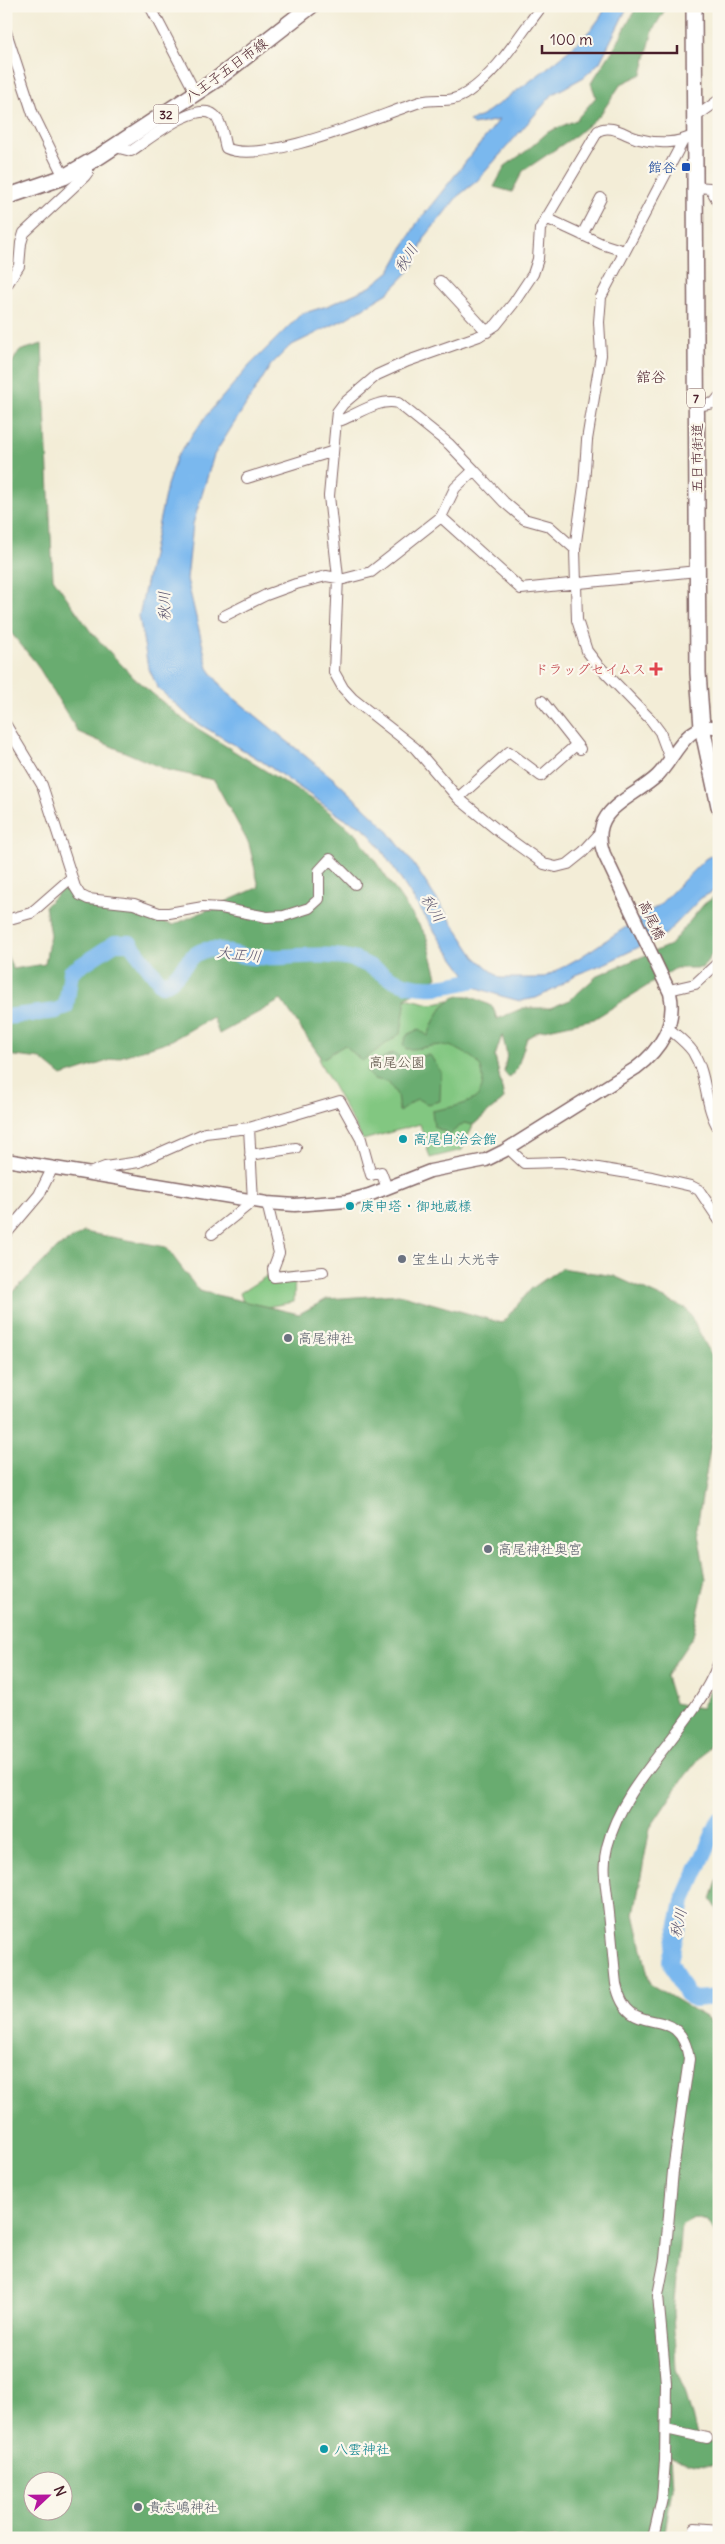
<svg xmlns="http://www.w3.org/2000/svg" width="725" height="2544" font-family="Delius,'Klee One',sans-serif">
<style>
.green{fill:#82c781;stroke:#667356}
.forest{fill:#69ac6f;stroke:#5a664d;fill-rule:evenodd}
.water{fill:#7ab8ee;stroke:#626c8c}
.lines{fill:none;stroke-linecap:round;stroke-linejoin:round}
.river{stroke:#7ab8ee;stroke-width:16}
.minor-casing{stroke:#856767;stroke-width:12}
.tertiary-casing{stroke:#856767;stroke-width:15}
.primary-casing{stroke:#856767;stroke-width:18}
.minor{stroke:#fff;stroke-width:10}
.tertiary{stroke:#fff;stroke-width:12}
.primary{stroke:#fff;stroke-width:15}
.transit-dot{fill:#1a4fb4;stroke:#fbf7ec;stroke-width:2}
.health-dot{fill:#e0444e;stroke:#fbf7ec;stroke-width:2}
.culture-dot{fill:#0f9aa8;stroke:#fbf7ec;stroke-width:2}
.worship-dot{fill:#6b7280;stroke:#fbf7ec;stroke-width:2}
.labels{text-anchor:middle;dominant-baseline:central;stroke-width:4.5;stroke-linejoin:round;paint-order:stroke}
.shield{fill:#fbf7ec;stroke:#7f6065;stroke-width:1}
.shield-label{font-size:12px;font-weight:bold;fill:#4a1f2b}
.street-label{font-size:14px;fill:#4a1f2b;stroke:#fbf7ec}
.transit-label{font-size:14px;fill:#164399;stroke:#fbf7ec;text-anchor:end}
.health-label{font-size:14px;fill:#be3a42;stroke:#fbf7ec;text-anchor:end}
.park-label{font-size:14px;fill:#5b5145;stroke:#fbf7ec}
.culture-label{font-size:14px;fill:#0d838f;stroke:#fbf7ec;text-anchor:start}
.worship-label{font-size:14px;fill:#5b616d;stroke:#fbf7ec;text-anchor:start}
.water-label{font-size:15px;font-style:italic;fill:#5b556f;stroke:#fbf7ec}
.neighbourhood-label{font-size:15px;fill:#4a1f2b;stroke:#fbf7ec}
</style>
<rect width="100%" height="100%" fill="#fbf7ec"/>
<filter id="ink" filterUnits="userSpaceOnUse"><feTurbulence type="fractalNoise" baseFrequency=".02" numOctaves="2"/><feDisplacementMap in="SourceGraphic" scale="10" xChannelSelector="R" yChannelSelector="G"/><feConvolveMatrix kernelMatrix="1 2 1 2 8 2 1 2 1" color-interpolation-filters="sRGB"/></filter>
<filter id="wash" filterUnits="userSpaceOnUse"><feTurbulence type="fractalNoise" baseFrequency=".0096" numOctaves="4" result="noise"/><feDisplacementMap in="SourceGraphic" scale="20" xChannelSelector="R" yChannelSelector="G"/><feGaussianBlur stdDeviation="1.12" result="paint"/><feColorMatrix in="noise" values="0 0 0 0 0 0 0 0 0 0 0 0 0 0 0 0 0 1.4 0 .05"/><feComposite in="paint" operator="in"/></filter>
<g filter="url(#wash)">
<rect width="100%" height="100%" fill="#f3edd7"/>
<!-- green -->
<path class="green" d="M467,996L493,1007L502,1035L495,1056L504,1099L473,1125L462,1150L430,1158L420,1124L363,1140L319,1061L328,1002L406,998L431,1004Z
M295,1273L294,1302L255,1309L243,1302L240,1293L267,1276Z"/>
<!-- forest -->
<path class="forest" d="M637,6H667L653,30L642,74L621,84L600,115L575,136L523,171L512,192L494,187L505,166L525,152L548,132L576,120L596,97L591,83L615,47Z
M42,344L53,578L91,632L134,678L184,720L322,806L358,836L426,935L437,977L406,998L401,1033L362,1061L345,1045L322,1059L281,1000L219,1034L213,1017L172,1040L62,1076L41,1059L6,1055V953L13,969L45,964L50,935L45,906L62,889L89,903L173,925L259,887L249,844L214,780L167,770L78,732L36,663L6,627V373L19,351Z
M714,897H719V945L702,968H676L594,1019L539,1031L527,1038L517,1069L509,1078L504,1072L507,1054L502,1035L495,1056L504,1099L473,1125L464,1123L450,1134L434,1127L432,1111C445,1108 463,1106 474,1099C485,1092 486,1070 476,1061C471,1056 456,1048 449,1046C435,1043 420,1050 406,1049L403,1044L407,1035L419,1029L428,1036C434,1019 445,993 467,996C475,997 486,1004 493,1007L497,1019L523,1008H550L570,1000L598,975L670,945L704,904Z
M393,1053L403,1059L430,1055L441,1072L440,1101L428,1104L417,1099L399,1112L397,1095L388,1082L374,1079L366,1071L372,1063Z
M84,1232L166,1247L199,1291L299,1314L327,1299L399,1294L502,1323L531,1289L561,1268L614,1276L687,1309L716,1364L718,1402L697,1527L706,1579L693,1636L666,1676L674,1703L701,1708L719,1673V1734L682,1780L650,1828L634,1914L650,1984L715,2023L719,2032V2238L708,2221L694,2218L681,2225L673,2312L676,2369L685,2391L699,2442H719V2466L695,2464L670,2457L672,2488L664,2538H6V1299L57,1248ZM32,2482H62V2512H32Z
M719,1876V1912L711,1899Z"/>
<!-- water -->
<path class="water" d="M605,6H628L600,62L584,77L553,94L477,181L458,196L425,237L413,267L388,293L345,319L290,346L271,365L214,455L193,524L187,579L208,668L224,690L335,780L384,826L412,862L475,957L500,978H543L579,958L658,906L705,859L719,851V882L714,891L701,898L666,934L606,963L575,975L555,989L536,998L520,1001L501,996L475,987L441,941L377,843L363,827L343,818L260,760L194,721L158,688L148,667L139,616L167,485L176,458L206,416L250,365L301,314L327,306L370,287L390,271L417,223L499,120L473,125L469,121L482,116C508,96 600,36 605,6Z"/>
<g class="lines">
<!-- river -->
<path class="river" d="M6,1017L56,1011L66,1006L71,972L115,943H130L162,985C181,979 185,955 205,950C220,947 236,956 250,957C283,959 317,952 349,958C364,961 377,971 390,978C420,994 449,986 479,979
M719,1821L683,1902L670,1961L686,1994L694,1999L719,1997"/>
</g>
</g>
<g filter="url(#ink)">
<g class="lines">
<!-- minor casing -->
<g class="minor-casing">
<path id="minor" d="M150,6L196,94
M6,32L33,114L64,177
M694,118L719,100
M115,147L131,151C147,141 196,100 214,115C222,121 223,139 226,148C264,166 379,115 420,102C438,97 450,105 468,92C499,71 519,35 542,6
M695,187L710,188L719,203
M546,218L602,244L624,251
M582,235L601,198
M440,281L487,332
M6,286L19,266L21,243L24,233L85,176L88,172L86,166
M696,406L714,403L719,397
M474,470L504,502L524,519L549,526L575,549
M247,478L331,452
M441,517L521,589L697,571
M224,616L266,595L296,584L326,576L344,579L371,572L441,517L455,488L474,470L449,444L398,403C380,398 359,413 342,420L336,421
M542,701L580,749
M6,725L42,785L75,887L80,895L88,899L134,904L159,913H169L203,907L221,908L267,917L284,916L309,908L319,899V871L330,859L355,884
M670,759L660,732L651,720L597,664L587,651L577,620L575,549L584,485L587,440L601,355L599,322L601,297L683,141
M458,798L509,752L541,776L576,745
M601,832L583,852L568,864L556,867L544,864L501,833L458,798L415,748L353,699L343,688L334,672L338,577L329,496L336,421L337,412L343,404L377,375L408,361L479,336L496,325L513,304L533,274L538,259L540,229L598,131C611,123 626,136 639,139C657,144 678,144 694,135
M6,920L31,913L71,878
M669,990L695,984L719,962
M668,1028C676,1035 687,1043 693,1052C708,1076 704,1106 719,1129
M509,1149L524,1163L562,1162L652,1177L691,1186L699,1190L719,1220
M250,1155L296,1148
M87,1174L105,1167L139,1162L205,1133L249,1128L340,1101L361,1139L371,1175L381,1172L387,1188
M267,1203L279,1253L273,1269L274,1277L323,1272
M6,1234L39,1195L52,1169
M212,1234L253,1201L249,1128
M666,2429L707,2438
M695,2528L719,2530
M653,2538L662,2499L665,2461L666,2383L658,2295L665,2259L673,2171L689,2059C679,1996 629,2046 616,1984C613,1957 611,1930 608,1904C606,1885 602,1866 607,1847C625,1776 693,1730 719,1662"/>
</g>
<!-- tertiary casing -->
<g class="tertiary-casing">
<path id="tertiary" d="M6,1160L267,1203L295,1205L347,1201L369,1195L430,1171L486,1160L504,1151L636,1068C660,1050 677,1024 670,993L604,854C587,809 633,799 657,776C675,759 686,719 719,728"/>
</g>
<!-- primary casing -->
<g class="primary-casing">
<path id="primary" d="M694,6L698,673L702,727L719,806
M6,197L64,177L100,156L217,79L311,6"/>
</g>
<!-- minor -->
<use href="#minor" class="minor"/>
<!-- tertiary -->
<use href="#tertiary" class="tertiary"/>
<!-- primary -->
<use href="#primary" class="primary"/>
</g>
</g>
<!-- markers -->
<rect class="transit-dot" x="681" y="162" width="10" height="10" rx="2.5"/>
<path class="health-dot" d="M653.5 661.5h5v5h5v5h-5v5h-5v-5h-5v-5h5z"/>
<g class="culture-dot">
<circle cx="403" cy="1139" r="5"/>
<circle cx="350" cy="1206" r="5"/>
<circle cx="324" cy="2449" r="5"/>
</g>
<g class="worship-dot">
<circle cx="402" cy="1259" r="5"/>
<circle cx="288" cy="1338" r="5"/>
<circle cx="488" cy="1549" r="5"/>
<circle cx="138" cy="2507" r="5"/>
</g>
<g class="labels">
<!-- shield labels -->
<g class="shield">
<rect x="153.5" y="104.5" width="25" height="19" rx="4"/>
<rect x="687" y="388.5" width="18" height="19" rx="4"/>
</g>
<g class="shield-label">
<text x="166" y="114">32</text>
<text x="696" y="398">7</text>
</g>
<!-- street labels -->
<g class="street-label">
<text transform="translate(226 70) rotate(-36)">八王子五日市線</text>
<text transform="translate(697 458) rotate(-90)">五日市街道</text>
<text transform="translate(652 920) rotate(64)">高尾橋</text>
</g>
<!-- transit labels -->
<g class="transit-label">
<text x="676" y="167">館谷</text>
</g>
<!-- health labels -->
<g class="health-label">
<text x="646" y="669">ドラッグセイムス</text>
</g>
<!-- park labels -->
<g class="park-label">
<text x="397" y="1062">高尾公園</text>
</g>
<!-- culture labels -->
<g class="culture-label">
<text x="413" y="1139">高尾自治会館</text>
<text x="360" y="1206">庚申塔・御地蔵様</text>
<text x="334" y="2449">八雲神社</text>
</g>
<!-- worship labels -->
<g class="worship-label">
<text x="412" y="1259">宝生山 大光寺</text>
<text x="298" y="1338">高尾神社</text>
<text x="498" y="1549">高尾神社奥宮</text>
<text x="148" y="2507">貴志嶋神社</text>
</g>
<!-- water labels -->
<g class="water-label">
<text transform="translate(406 258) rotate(-57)">秋川</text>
<text transform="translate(164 606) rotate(-91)">秋川</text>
<text transform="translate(433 908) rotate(58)">秋川</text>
<text transform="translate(239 954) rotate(6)">大正川</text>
<text transform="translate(678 1923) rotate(-77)">秋川</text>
</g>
<!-- neighbourhood labels -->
<g class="neighbourhood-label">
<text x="651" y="376">舘谷</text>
</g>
</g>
<!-- margin -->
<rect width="725" height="2544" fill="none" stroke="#fbf7ec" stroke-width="25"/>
<!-- north arrow -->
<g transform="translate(48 2496) rotate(68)"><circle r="24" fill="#fbf7ec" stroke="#b4a19f"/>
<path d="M0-4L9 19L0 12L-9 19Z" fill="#b5179e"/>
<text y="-8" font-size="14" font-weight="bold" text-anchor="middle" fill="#4a1f2b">N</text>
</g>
<!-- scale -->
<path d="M542 45v8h135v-8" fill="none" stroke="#4a1f2b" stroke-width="2.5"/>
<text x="550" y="45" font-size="15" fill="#4a1f2b" stroke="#fbf7ec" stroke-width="4" paint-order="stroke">100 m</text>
</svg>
